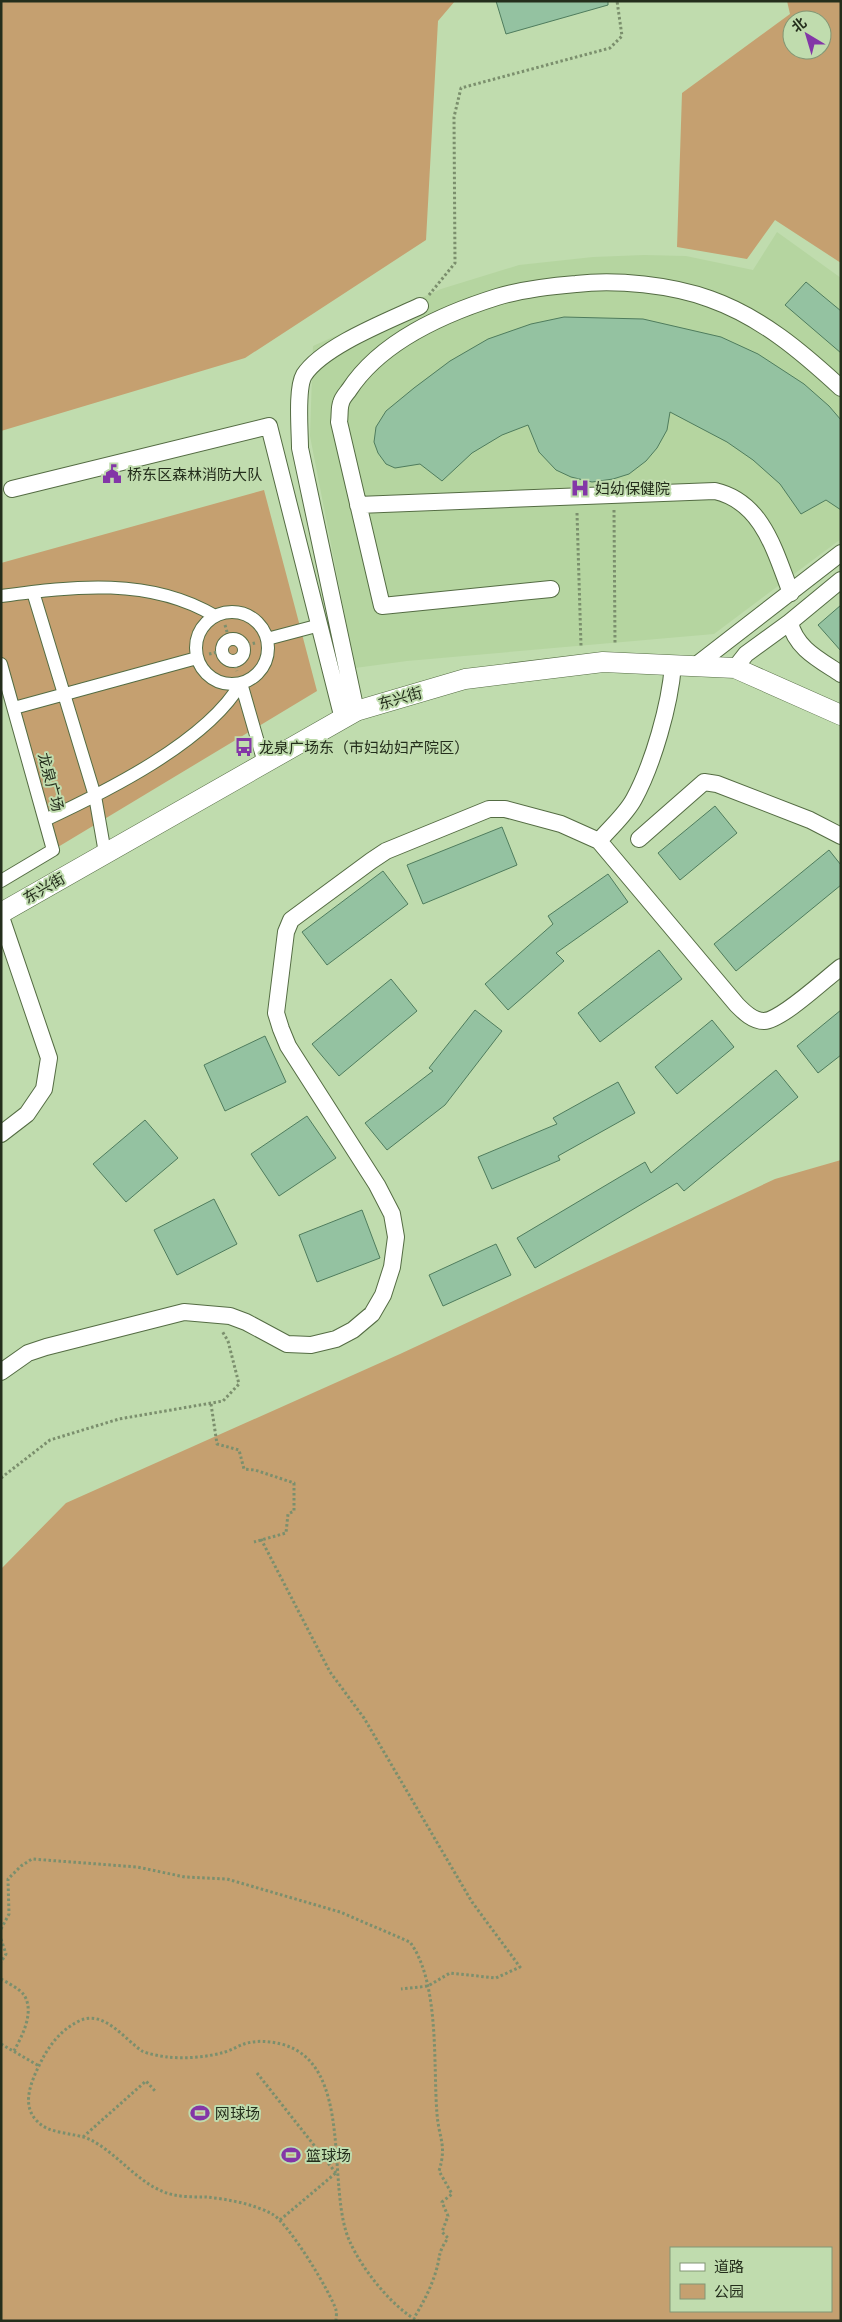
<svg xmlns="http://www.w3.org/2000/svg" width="842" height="2322" font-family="Manrope,'Noto Sans SC',sans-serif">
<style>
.built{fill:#b5d5a0}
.green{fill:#c5a070;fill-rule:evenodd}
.building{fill:#94c2a1;stroke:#4f7c5d}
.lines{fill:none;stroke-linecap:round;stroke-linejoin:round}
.pedestrian-casing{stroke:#546c43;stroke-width:14}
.minor-casing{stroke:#546c43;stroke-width:18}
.tertiary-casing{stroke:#546c43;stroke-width:21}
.path{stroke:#7b8f6d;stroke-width:3;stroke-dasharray:2.5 2.5;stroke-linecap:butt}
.pedestrian{stroke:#fff;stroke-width:12}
.minor{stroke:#fff;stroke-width:16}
.tertiary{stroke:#fff;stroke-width:20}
.labels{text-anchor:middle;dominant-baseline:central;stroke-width:4;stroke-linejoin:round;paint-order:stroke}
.poi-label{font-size:15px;fill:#242e1c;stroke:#c0dcae;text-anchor:start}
.street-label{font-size:15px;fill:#242e1c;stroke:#c0dcae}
</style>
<rect width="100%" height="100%" fill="#c0dcae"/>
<!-- built -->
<path class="built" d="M777,232L841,278V539L714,634L407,661L355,668L310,436L313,346L441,289L519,265L593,257L644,255L686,256L753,270Z"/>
<!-- green -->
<path class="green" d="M1,1H455L438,21L426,240L245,358L1,431Z
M787,1H841V263L775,220L747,259L677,247L682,93L790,14ZM792,20H822V50H792Z
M264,490L317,691L53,850L1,664V563Z
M841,1160V2321H1V1569L66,1503L400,1354L775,1179ZM671,2248H831V2311H671Z"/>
<!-- building -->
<path class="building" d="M496,1H608V5L506,34Z
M806,282L841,311V353L785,305Z
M564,317L643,319L721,337L758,354L804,384L829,406L841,420V510L826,500L801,514L780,484L753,460L727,442L670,412L667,430L657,448L646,461L629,474L613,479L592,482L571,477L556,470L539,452L528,425L502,435L472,453L442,481L420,464L395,468L386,464L378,453L374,442L376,427L386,411L414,388L450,361L488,339L531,324Z
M841,605V651L818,625Z
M715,806L737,833L680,880L658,853Z
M502,827L517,865L423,904L407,865Z
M829,850L841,865V885L736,971L714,944Z
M383,871L408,904L327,965L302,932Z
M608,874L628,902L556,953L564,961L508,1010L485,984L553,924L548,916Z
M659,950L682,979L600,1042L578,1013Z
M391,979L417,1011L339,1076L312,1044Z
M475,1010L502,1031L445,1105L387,1150L365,1123L433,1071L429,1068Z
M841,1010V1055L818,1073L797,1046Z
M712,1020L734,1047L677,1094L655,1067Z
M265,1036L286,1082L225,1111L204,1065Z
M776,1070L798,1097L684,1191L677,1183L535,1268L517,1238L645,1162L651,1173Z
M618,1082L635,1113L558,1156L560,1160L492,1189L478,1157L557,1124L553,1118Z
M307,1116L336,1158L279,1196L251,1154Z
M145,1120L178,1158L126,1202L93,1164Z
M214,1199L237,1244L177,1275L154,1230Z
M362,1210L380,1258L317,1282L299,1235Z
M496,1244L511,1275L443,1306L429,1275Z"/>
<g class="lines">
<!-- pedestrian casing -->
<g class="pedestrian-casing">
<path id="pedestrian" d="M33,592L95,796L105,853
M1,596C74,586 150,577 215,616
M196 648a36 36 0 1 1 72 0a36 36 0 1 1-72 0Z
M222 650a11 11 0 1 1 22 0a11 11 0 1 1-22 0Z
M267,639L320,625
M1,664L53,850L1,881
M241,683L264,763
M14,708L197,658
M45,820C105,792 207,742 241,683"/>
</g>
<!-- minor casing -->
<g class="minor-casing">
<path id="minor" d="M12,489L269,426L343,719
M358,505L715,491C763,502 775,552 791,593
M551,589L382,606L339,422C340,416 339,408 341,403C342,398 346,394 349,390C381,341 443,314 497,297C520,290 552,286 576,284C616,279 672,285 710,299C761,317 802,352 841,388
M790,622C795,648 820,660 841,674
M695,666L841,553
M735,668L746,654L790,622L841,580
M356,711L300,448C300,431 296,389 304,375C323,346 388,321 420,306
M639,839L704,782L717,784L810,820L841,836
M599,841C611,827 626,814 634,799C653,764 670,705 673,665
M1,917L49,1058L44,1089L27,1114L1,1134
M1,1372L28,1353L46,1347L184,1312L230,1316L246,1322L287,1344L311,1345L336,1339L353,1330L372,1314L383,1295L392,1267L396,1237L392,1214L377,1185L288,1046L281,1029L276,1013L286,932L291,920L371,861L386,851L489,809H505L561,824L599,841L737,1005C744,1012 753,1021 764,1021C782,1020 824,980 841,967"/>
</g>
<!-- tertiary casing -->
<g class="tertiary-casing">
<path id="tertiary" d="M1,913L356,711L465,679L603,662L735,668L841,715"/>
</g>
<!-- path -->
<path class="path" d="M429,295L455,263L454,117L461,88L610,48L622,36L617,1
M614,510L615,644
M577,513L581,646
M225,625L229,639
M243,646L255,643
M209,654L222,651
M234,661L237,671
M211,1404L217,1444L239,1450L244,1469L255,1470L294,1483V1511L288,1514L286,1533L254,1542
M1,1478L50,1440L119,1419L223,1401L239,1384L228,1341L222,1331
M261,1539L330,1672L364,1718L472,1902L520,1967L496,1978L450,1973L428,1986L401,1989
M1,1929L9,1914L8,1879L21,1866L32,1859L137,1867L185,1877L227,1879L340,1912L410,1942C440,1983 433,2065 437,2114C439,2139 447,2145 439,2171L452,2194L442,2202L448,2216L442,2232L448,2238C437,2254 441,2255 436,2271C431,2288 423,2303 414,2318
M1,1939L6,1954L1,1962
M1,1979C8,1983 20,1989 24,1995C35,2012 22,2036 14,2051
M1,2044L39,2066
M257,2073L336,2173
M83,2137L146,2081L155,2091
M280,2220L337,2172
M336,2321C336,2318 337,2313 336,2310C331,2293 288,2222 272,2214C254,2204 227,2199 206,2197C196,2197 184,2197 174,2195C141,2188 120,2155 91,2140C75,2132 49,2135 37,2121C23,2107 29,2088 36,2072C46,2050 57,2032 79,2021C104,2009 124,2039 142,2051C148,2054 160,2056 167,2057C185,2059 208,2057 225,2052C232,2050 238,2046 244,2044C256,2040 269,2041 281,2044C356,2063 325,2189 350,2242C362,2269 392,2307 418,2321"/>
<!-- pedestrian -->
<use href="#pedestrian" class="pedestrian"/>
<!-- minor -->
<use href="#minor" class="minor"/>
<!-- tertiary -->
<use href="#tertiary" class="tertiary"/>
</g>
<!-- icons -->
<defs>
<g id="civic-bare" transform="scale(1.5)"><path d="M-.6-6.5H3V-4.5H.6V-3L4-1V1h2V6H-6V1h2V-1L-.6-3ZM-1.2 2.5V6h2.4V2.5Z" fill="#8336a7" stroke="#c0dcae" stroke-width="2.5" paint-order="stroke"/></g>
<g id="hospital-bare" transform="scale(1.5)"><path d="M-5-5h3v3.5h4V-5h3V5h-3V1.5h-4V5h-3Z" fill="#8336a7" stroke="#c0dcae" stroke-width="2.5" paint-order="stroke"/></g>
<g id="bus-bare" transform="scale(1.5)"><path d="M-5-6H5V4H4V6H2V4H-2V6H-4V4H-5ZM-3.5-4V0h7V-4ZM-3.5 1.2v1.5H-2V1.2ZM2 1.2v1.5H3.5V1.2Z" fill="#8336a7" stroke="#c0dcae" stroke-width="2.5" paint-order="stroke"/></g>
<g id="stadium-bare" transform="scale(1.5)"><path d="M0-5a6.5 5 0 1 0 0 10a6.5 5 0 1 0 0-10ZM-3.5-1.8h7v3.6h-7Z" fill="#8336a7" stroke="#c0dcae" stroke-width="2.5" paint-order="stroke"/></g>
</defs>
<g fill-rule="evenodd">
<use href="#civic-bare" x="112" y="474"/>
<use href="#hospital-bare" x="580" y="488"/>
<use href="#bus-bare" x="244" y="747"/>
<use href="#stadium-bare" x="200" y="2113"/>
<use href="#stadium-bare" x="291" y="2155"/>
</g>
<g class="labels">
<!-- poi labels -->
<g class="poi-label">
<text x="127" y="474">桥东区森林消防大队</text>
<text x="595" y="488">妇幼保健院</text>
<text x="259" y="747">龙泉广场东（市妇幼妇产院区）</text>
<text x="215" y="2113">网球场</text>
<text x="306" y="2155">篮球场</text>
</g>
<!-- street labels -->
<g class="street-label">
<text transform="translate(400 698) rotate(-16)">东兴街</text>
<text transform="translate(51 782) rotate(75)">龙泉广场</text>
<text transform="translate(44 888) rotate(-30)">东兴街</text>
</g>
</g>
<!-- border -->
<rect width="842" height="2322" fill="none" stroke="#242e1c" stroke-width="5"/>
<!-- legend -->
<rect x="670" y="2247" width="162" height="65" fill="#c0dcae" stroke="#829674"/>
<rect x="680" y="2263" width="25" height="8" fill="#ffffff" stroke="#829674"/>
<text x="714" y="2272" font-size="15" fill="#242e1c">道路</text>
<rect x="680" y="2284" width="25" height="15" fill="#c5a070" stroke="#829674"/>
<text x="714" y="2297" font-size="15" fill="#242e1c">公园</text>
<!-- north arrow -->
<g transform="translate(807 35) rotate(322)"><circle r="24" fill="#c0dcae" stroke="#829674"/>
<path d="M0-4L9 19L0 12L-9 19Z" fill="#8336a7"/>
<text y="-8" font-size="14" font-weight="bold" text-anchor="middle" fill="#242e1c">北</text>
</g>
</svg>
